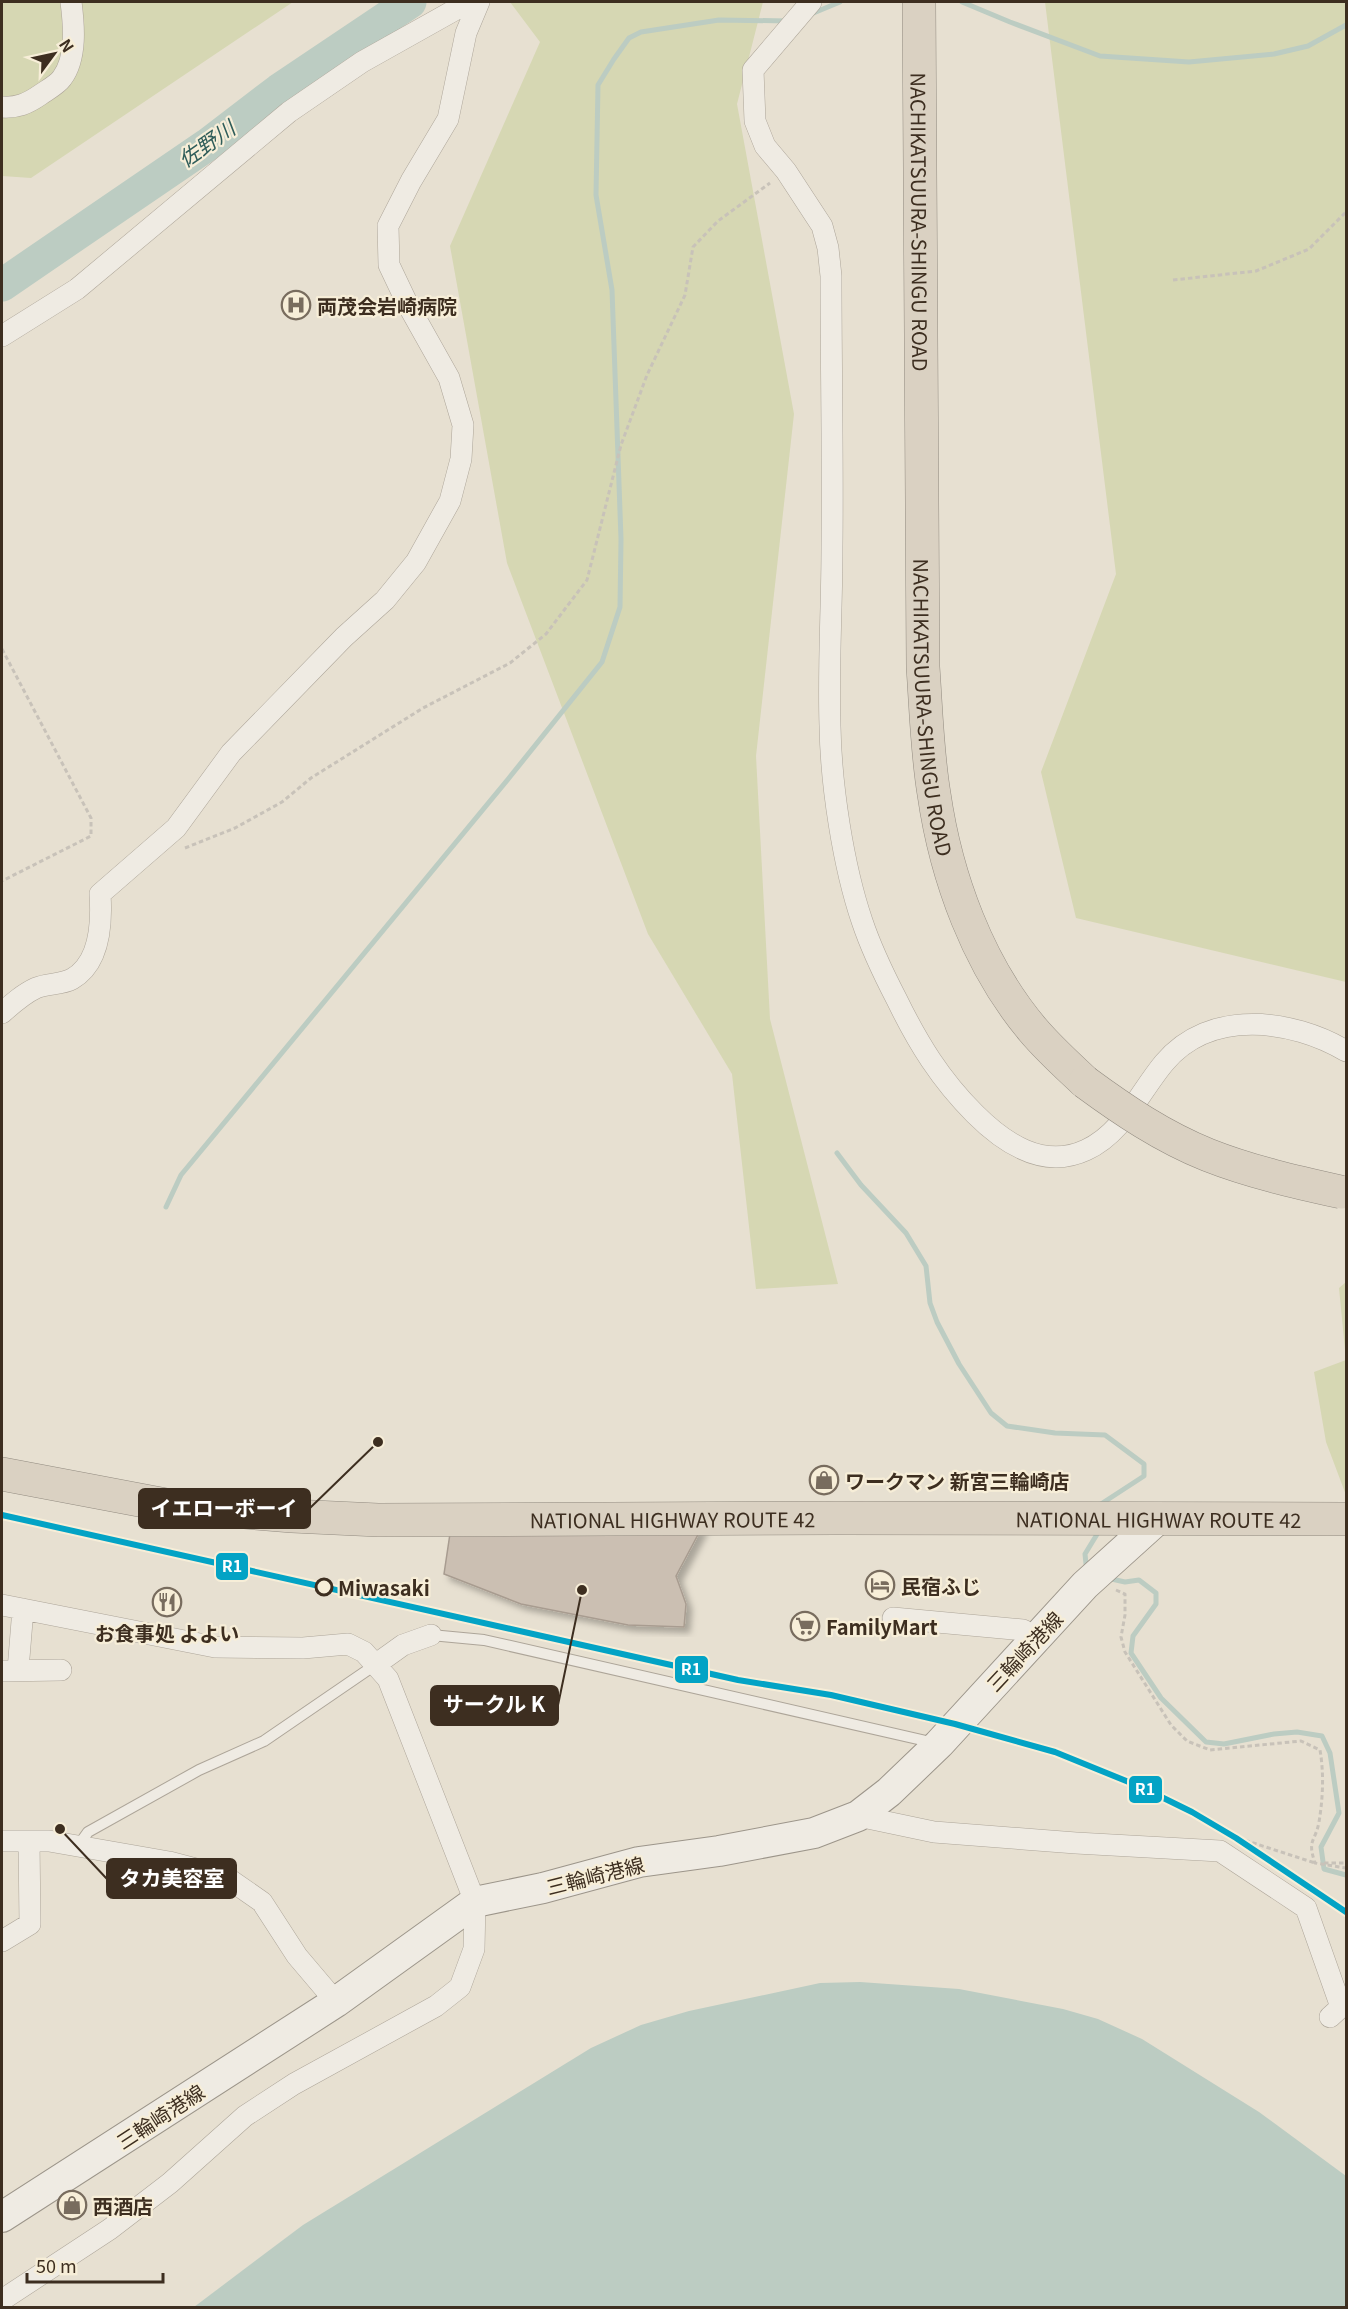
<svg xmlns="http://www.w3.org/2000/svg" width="1348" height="2309" font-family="Georgia,'Noto Sans JP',serif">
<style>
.green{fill:#d6d7b3}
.water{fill:#bcccc2}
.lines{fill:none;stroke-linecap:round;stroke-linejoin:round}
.stream{stroke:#bcccc2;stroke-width:5}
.river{stroke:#bcccc2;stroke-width:33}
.building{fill:#cbbfb2;stroke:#a89c90;stroke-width:1.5;filter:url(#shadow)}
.lane-casing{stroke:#ada599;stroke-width:12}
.street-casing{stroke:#ada599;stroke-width:22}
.secondary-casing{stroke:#9c958a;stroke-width:32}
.highway-casing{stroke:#928b80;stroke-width:34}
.path{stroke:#c8c2b9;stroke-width:3;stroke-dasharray:4.5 3;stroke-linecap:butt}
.lane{stroke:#efebe3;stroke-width:10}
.street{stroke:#efebe3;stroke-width:21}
.secondary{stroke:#efebe3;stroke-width:30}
.highway{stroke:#dad1c2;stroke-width:33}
.highway-bridge-casing{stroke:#928b80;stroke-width:34;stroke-linecap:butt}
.highway-bridge{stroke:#dad1c2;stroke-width:33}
.rail-1-casing{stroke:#f7eed8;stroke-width:10}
.rail-1{stroke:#03a3c5;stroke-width:6}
.stop-dot{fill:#f7eed8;stroke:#3d2e20;stroke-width:3}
.labels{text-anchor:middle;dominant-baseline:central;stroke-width:4.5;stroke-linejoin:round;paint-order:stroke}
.street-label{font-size:20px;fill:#3d2e20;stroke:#f7eed8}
.poi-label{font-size:20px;font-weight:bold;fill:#3d2e20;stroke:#f7eed8;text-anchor:start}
.stop-label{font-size:20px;font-weight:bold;fill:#3d2e20;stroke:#f7eed8;text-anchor:start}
.water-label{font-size:21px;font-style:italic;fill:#2f5d5a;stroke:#f7eed8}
.leader{fill:none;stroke:#3d2e20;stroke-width:2}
.callout-dot{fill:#3d2e20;stroke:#f7eed8;stroke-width:2}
.callout{fill:#3d2e20;stroke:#3d2e20;stroke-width:2}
.callout-label{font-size:21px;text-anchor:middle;font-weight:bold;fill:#fff}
.line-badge{stroke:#f7eed8;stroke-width:2}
.badge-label{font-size:16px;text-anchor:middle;font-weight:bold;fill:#fff}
</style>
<defs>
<filter id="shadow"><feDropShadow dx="5.5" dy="5.5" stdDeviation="3" flood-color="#0004"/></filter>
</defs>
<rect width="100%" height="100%" fill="#e7e0d1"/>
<!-- green -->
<path class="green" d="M2,2H293L31,178L2,176Z
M510,2H763L737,104L794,414L756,756L770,1019L838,1284L756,1289L732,1074L648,934L507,563L450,246L540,42Z
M1045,2H1346V982L1076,918L1041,772L1116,574Z
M1346,1282V1388H1345L1346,1495L1326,1442L1314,1372L1346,1360L1339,1288Z"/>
<!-- water -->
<path class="water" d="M860,1982L959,1989L1063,2009L1098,2019L1142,2039L1259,2112L1346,2176V2307H194L303,2225L591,2048L641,2025L689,2011L820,1983Z"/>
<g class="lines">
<!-- stream -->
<path class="stream" d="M962,2L1010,22L1100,56L1189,62L1274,54L1308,46L1346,25
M811,14L840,2
M837,1153L861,1185L906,1233L926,1266L930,1303L937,1322L959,1364L991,1413L1007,1426L1055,1433L1105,1435L1144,1464V1476L1101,1504V1507
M166,1207L181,1175L509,778L602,662L620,607L621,539L612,290L596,195L598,85L614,59L629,38L641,32L719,20L788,21
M1089,1567L1086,1564L1085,1554L1099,1531
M1107,1578L1125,1582L1139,1580L1156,1593V1604L1133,1636L1131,1653L1161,1698L1206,1742L1224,1744L1274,1734L1297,1732L1322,1736L1330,1753L1339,1813L1321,1847L1324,1869L1346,1875"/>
<!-- river -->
<path class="river" d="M2,285L207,145L279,90L410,2"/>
</g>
<!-- building -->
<path class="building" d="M451,1527H702L676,1576L686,1604L684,1627L628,1625L521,1604L444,1574Z"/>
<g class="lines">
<!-- lane casing -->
<g class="lane-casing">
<path id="lane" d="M431,1635L484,1640L935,1743
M78,1846L88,1832L199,1770L264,1741L375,1665"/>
</g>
<!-- street casing -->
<g class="street-casing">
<path id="street" d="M811,2L753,70L755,121L765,146L786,171L822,226L828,248L831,276C831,366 833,457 832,547C832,607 828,666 830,726C831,785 843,865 862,921C871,948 884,975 897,1000C918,1043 940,1079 975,1114C1004,1143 1043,1170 1086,1150C1123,1133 1139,1093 1164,1063C1210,1008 1292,1019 1346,1051
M2,107C17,108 27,104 40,95C47,90 57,85 62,78C77,58 74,25 71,2
M2,336L77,289L289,112L362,62L469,2
M2,1013C12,1004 23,994 36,988C47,983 61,985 72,979C100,963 102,923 100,894L176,828L231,753L344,637L385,600L416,562L450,501L461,459L463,425L449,378L408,305L389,265L388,226L411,181L448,119L466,33L479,2
M2,1605L215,1647L303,1648L348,1644L364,1652L388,1679L475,1902L474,1949L460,1987L436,2006L294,2084L245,2116L170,2183L110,2229L2,2300
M893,1618L1023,1630L1036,1637
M375,1665L403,1645L431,1635
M18,1670L23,1609
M2,1671L61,1670
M858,1816L934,1832L1076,1843L1220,1851L1306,1908L1341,2007L1330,2017
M2,1841H49L169,1862L226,1877L262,1902L297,1956L336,2002
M2,1941L30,1924L29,1841"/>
</g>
<!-- secondary casing -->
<g class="secondary-casing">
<path id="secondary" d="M2,2217L336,2002L475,1902L543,1888L639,1862L719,1851L814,1833L858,1816L889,1792L939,1744L1085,1585L1158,1519"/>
</g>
<!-- highway casing -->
<g class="highway-casing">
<g id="highway">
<path id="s1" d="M919,2L923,667C926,709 927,752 934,794C946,877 978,965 1033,1030C1049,1049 1067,1065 1085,1082"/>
<path id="s2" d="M2,1474L171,1506L292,1516L378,1520L837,1518L1346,1519"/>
</g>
</g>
<!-- path -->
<path class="path" d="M1173,280L1256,271L1309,249L1346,212
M2,649L91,818V836L2,881
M185,848L235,828L282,802L311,778L423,708L510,663L546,634L587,580L621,445L647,375L685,295L693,247L718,221L770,183
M1116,1590L1125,1594V1615L1121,1637L1125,1652L1171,1725L1187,1741L1210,1750L1301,1741L1320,1750C1324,1773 1323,1798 1319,1822C1315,1843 1307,1839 1315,1863L1346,1868
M1238,1838L1315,1863
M1324,1863H1346"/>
<!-- lane -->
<use href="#lane" class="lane"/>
<!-- street -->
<use href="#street" class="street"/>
<!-- secondary -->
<use href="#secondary" class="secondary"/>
<!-- highway -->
<use href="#highway" class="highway"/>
<!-- highway-bridge casing -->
<g class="highway-bridge-casing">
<path id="highway-bridge" d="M1085,1082C1123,1110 1163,1137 1208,1155C1251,1172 1296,1182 1341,1192"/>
</g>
<!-- highway-bridge -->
<use href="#highway-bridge" class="highway-bridge"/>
<!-- rail-1 casing -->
<g class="rail-1-casing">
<path id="rail-1" d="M2,1515L738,1680L831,1695L955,1724L1055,1752L1141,1787L1192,1812L1236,1838L1346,1912"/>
</g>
<!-- rail-1 -->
<use href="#rail-1" class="rail-1"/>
</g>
<!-- icons -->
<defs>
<g id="hospital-ring" transform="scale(1.5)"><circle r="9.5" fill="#f7eed8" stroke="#786c5e" stroke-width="1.5"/><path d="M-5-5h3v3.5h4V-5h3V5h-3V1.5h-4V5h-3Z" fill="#786c5e"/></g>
<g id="shop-ring" transform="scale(1.5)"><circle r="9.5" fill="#f7eed8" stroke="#786c5e" stroke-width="1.5"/><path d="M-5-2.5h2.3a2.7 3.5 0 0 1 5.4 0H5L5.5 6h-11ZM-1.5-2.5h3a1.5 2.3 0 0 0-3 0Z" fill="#786c5e"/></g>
<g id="hotel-ring" transform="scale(1.5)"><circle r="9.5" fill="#f7eed8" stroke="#786c5e" stroke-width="1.5"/><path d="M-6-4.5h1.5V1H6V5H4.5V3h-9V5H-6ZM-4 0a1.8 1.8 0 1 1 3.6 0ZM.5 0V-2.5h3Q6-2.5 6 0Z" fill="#786c5e"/></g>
<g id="restaurant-ring" transform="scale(1.5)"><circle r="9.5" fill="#f7eed8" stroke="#786c5e" stroke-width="1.5"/><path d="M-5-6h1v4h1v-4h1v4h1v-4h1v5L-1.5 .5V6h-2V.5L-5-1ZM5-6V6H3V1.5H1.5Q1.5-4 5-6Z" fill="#786c5e"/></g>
<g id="supermarket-ring" transform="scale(1.5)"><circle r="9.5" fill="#f7eed8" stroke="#786c5e" stroke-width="1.5"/><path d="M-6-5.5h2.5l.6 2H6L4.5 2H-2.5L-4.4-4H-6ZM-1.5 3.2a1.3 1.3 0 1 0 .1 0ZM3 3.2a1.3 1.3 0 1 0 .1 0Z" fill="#786c5e"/></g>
</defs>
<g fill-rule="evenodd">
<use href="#hospital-ring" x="296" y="305"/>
<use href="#shop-ring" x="824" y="1480"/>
<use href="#hotel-ring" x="880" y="1585"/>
<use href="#restaurant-ring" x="167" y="1602"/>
<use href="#supermarket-ring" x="805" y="1626"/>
<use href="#shop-ring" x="72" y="2205"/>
</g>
<!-- markers -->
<circle class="stop-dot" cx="324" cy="1587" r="8"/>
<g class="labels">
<!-- street labels -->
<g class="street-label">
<text stroke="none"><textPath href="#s1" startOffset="220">NACHIKATSUURA-SHINGU ROAD</textPath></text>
<text stroke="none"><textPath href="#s1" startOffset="706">NACHIKATSUURA-SHINGU ROAD</textPath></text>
<text stroke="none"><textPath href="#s2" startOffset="674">NATIONAL HIGHWAY ROUTE 42</textPath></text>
<text stroke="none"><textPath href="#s2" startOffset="1160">NATIONAL HIGHWAY ROUTE 42</textPath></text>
<text transform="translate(1024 1651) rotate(-47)">三輪崎港線</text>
<text transform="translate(595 1875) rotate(-14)">三輪崎港線</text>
<text transform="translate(160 2116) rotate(-33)">三輪崎港線</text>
</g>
<!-- poi labels -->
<g class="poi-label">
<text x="317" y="305">両茂会岩崎病院</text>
<text x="845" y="1480">ワークマン 新宮三輪崎店</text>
<text x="901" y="1585">民宿ふじ</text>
<text x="826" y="1626">FamilyMart</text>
<text x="167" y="1632" text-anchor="middle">お食事処 よよい</text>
<text x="93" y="2205">西酒店</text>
</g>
<!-- stop labels -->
<g class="stop-label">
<text x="338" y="1587">Miwasaki</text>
</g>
<!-- water labels -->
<g class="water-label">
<text transform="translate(206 143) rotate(-35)">佐野川</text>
</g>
</g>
<!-- callouts -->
<path class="leader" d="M378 1442L310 1508M582 1590L558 1705M60 1829L107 1879"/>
<g class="callout-dot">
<circle cx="378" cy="1442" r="6"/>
<circle cx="582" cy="1590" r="6"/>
<circle cx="60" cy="1829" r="6"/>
</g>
<g class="callout">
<rect x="139" y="1489" width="171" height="39" rx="6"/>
<rect x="431" y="1686" width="127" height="39" rx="6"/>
<rect x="107" y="1859" width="129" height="39" rx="6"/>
</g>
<g class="callout-label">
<text x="224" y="1516">イエローボーイ</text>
<text x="494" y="1712">サークル K</text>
<text x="172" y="1886">タカ美容室</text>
</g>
<g class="line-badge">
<rect x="215" y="1552" width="34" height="29" rx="6" fill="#03a3c5"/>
<rect x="674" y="1655" width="35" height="29" rx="6" fill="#03a3c5"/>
<rect x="1128" y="1775" width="35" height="29" rx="6" fill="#03a3c5"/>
</g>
<g class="badge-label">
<text x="232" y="1572">R1</text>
<text x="691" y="1675">R1</text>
<text x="1145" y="1795">R1</text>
</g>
<!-- border -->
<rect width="1348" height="2309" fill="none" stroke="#3d2e20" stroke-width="6"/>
<!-- north arrow -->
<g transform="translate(54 54) rotate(57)" stroke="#f7eed8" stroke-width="4.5" paint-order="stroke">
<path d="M0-4.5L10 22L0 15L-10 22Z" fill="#3d2e20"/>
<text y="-9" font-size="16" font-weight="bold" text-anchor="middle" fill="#3d2e20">N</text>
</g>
<!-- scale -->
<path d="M27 2273v9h136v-9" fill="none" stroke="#3d2e20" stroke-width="3"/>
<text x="36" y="2273" font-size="18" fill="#3d2e20" stroke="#f7eed8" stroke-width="4.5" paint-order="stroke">50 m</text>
</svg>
